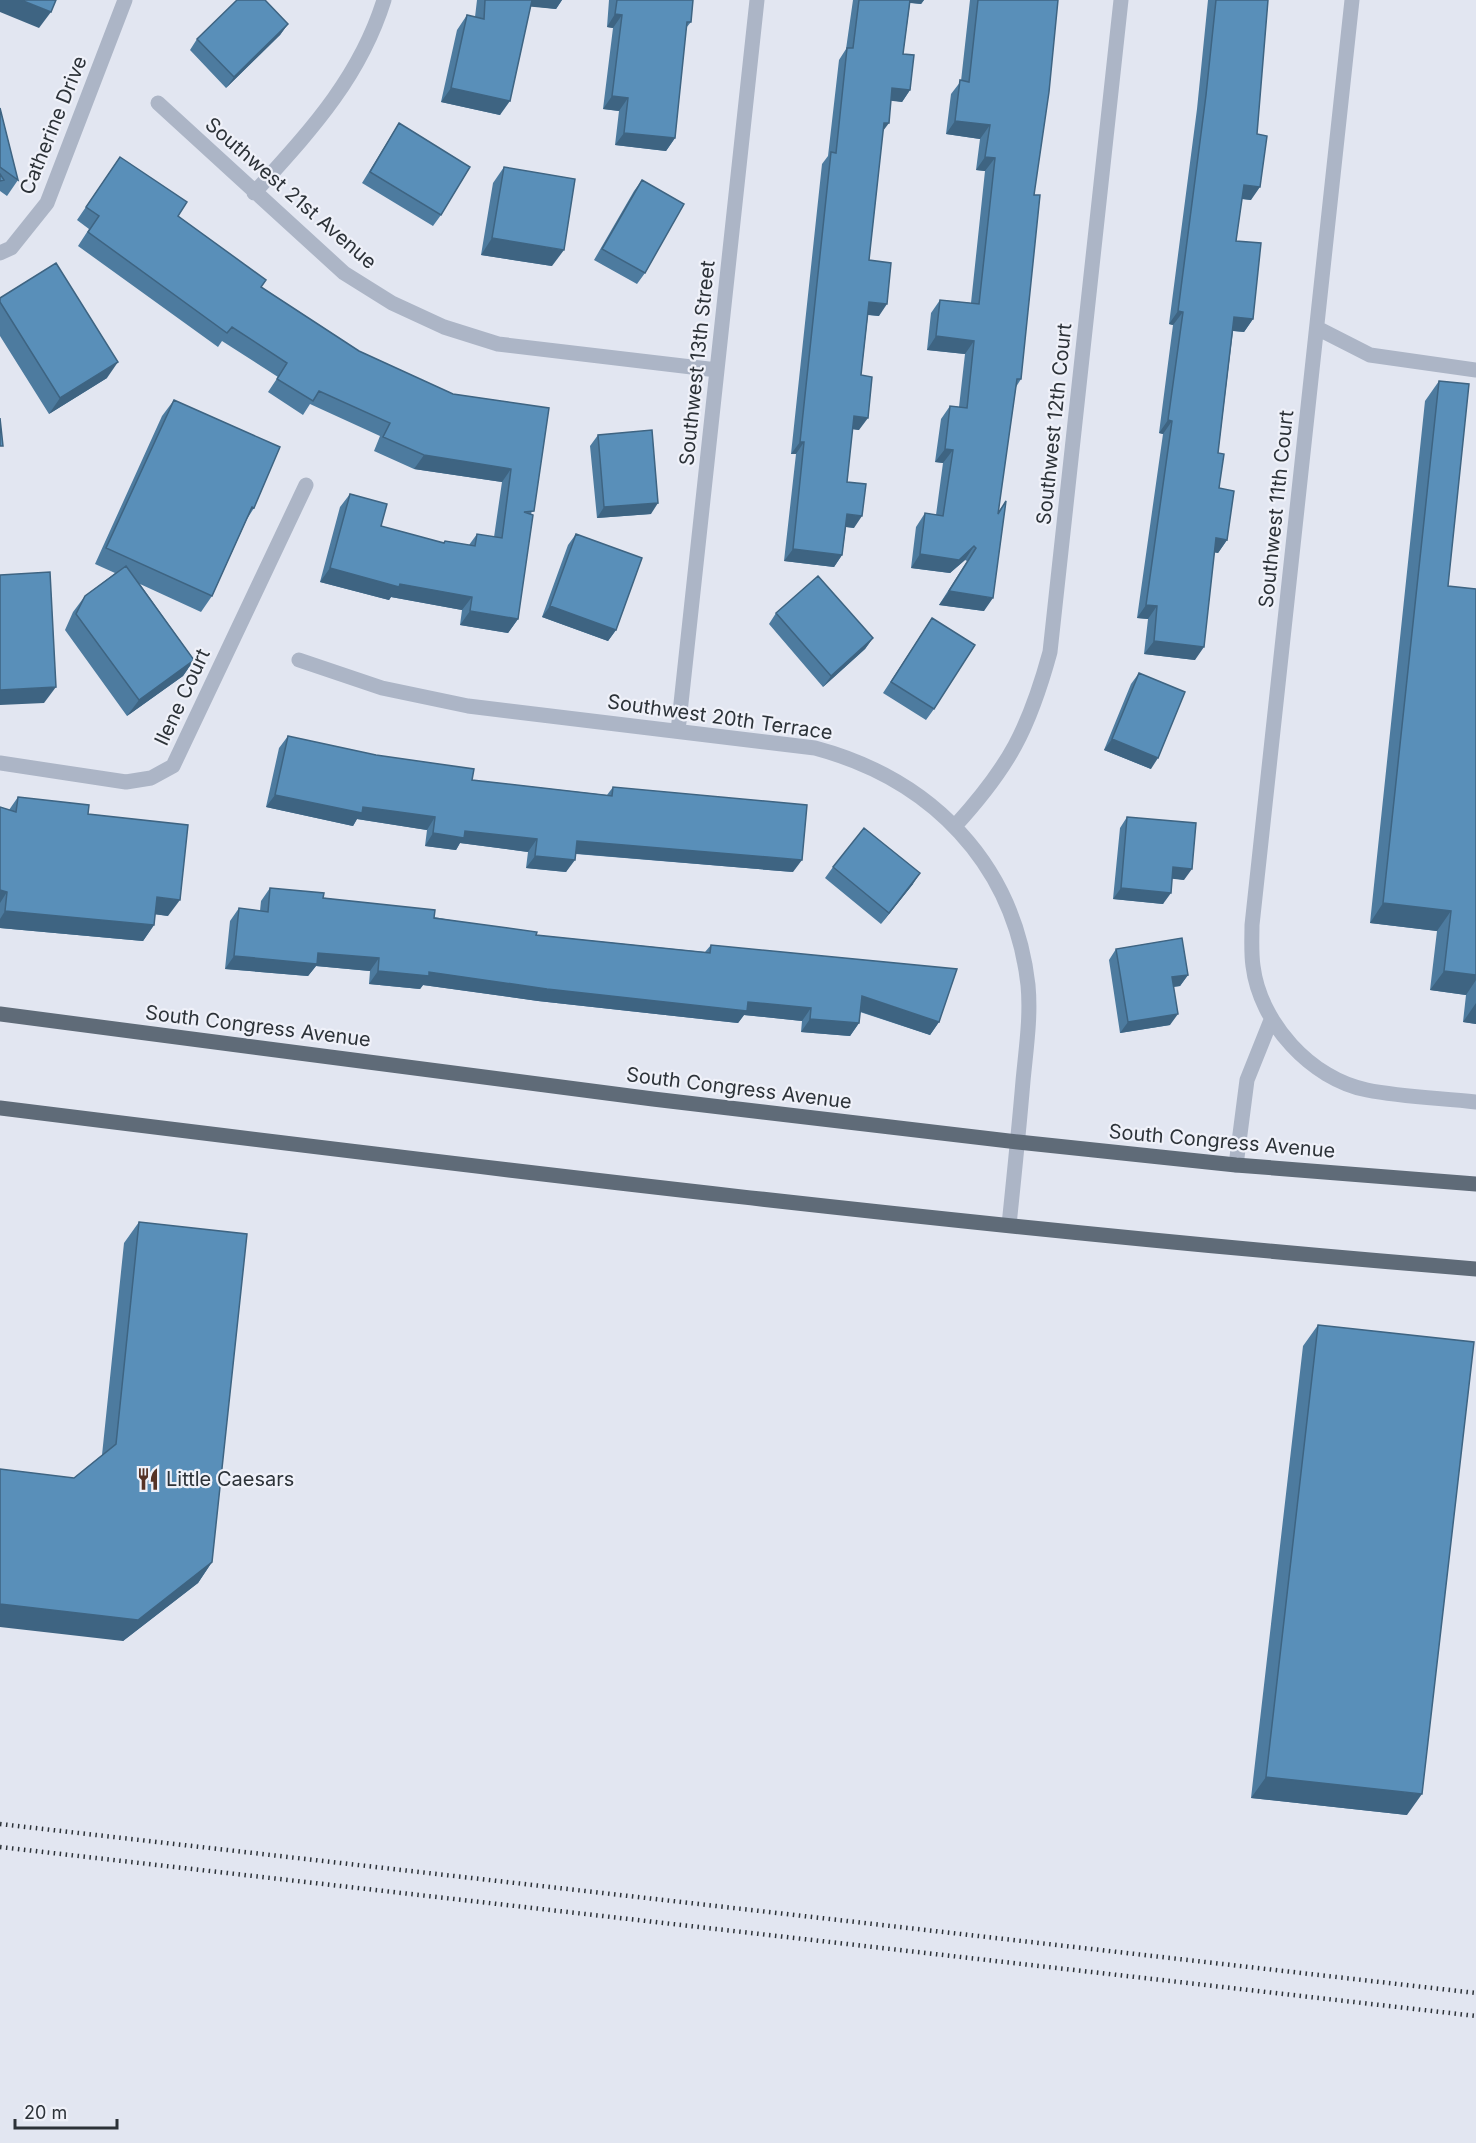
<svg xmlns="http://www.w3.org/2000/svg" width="1476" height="2143" font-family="Inter,sans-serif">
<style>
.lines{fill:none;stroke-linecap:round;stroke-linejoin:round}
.minor{stroke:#acb5c6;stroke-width:15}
.major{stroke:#5f6b78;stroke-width:15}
.rail{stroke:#2c3238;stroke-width:4.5;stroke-dasharray:1.5 4.5;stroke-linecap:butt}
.wall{fill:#4d7b9f}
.shaded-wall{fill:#3e6482}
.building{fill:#598fb9;stroke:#3e6482;stroke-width:1.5}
.labels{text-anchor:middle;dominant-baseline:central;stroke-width:4.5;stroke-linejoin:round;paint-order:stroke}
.street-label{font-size:20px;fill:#2c3238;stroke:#eff1f9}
.poi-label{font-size:20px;fill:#2c3238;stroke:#eff1f9;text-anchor:start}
</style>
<rect width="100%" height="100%" fill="#e2e6f1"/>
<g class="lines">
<!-- minor -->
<path class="minor" d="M1352,0L1252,925C1252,938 1251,952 1253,966C1260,1023 1311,1079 1367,1090C1402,1097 1440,1098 1476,1102
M158,103L344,273L392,303L444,327L498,344L717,370
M254,193C308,133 359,80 384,0
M0,253L11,248L47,203L125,0
M1317,328L1370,355L1476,370
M299,660L382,688L468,706L815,748C931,779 1014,863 1028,985C1031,1017 1026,1049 1023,1081C1019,1129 1014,1177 1009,1225
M678,731L757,0
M0,763L126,782L151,778L173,766L306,485
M955,826C1009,767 1029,729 1050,652L1121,0
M1236,1165L1247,1080L1271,1020"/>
<!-- major -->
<path class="major" d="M0,1014L653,1099L1018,1142L1236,1165L1476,1184
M0,1108C491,1169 983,1229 1476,1269"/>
<!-- rail -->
<path class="rail" d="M0,1824L1476,1993
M0,1847L1476,2016"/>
</g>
<!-- wall -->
<path class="wall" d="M477,0H562L556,9L531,6L500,115L441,102L457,30L467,15L475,17Z
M609,0H693L691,22L686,28L675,138L666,151L615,145L619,111L603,109L613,28L607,27Z
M853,0H924L921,4L910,3L903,54L910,90L902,102L891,100L883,131L869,260L879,316L868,315L861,375L859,430L852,429L847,482L854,528L846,527L842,555L834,567L784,561L796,454H791L822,164L828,156L839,60L846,49Z
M970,0H1058L1034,195L1021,379L1016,387L998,512L1006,501L984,611L939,605L967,561L965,560L950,573L911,568L916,527L925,513L936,515L943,463L935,462L941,419L950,406L959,407L965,354L927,350L931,313L940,300L971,303L985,171L976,170L980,139L946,134L951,94L961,81Z
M1208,0H1268L1251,200L1242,199L1236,241L1253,319L1244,332L1233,331L1218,453L1219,488L1227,540L1218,553L1214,552L1195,660L1144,654L1148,619L1137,618L1163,434L1159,433L1173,325L1169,324L1197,109Z
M288,24L280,35L226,88L190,50L197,39Z
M0,108L18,180L7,196L0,191Z
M399,123L441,215L433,226L362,183Z
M120,157L178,216L261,287L359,351L453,394L549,408L531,515L518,619L508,633L460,625L462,610L391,597L389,600L320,582L340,507L350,494L381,526L443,543L445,541L469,545L477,534L494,537L502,482L414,469L374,451L380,436L310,404L303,415L268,392L278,377L222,341L218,347L78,246L89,229L77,220Z
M504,167L552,266L481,255L493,183Z
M642,180L645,273L637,284L594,260L634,191Z
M0,298L107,378L49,414L0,336Z
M1439,381L1448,586L1476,589V1024L1463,1022L1466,995L1430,990L1437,931L1370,923L1425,401Z
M174,400L254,508L247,519L212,596L201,612L140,584L194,660L183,676L127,716L65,630L73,612L85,596L115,573L95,564L162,416Z
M598,435L651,514L597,518L590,446Z
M576,534L616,630L608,641L542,617L568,545Z
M776,613L873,638L865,649L823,687L769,624Z
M932,618L934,709L926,720L883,693Z
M1139,673L1151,769L1104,750L1131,684Z
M288,736L472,780L607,795L613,787L793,872L576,854L566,872L526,868L528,852L460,843L456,850L425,846L427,830L357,819L353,826L266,807L279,748Z
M18,797L88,814L168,916L155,914L154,925L143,941L0,928V807L9,810Z
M1127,817L1184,880L1172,878L1163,904L1113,899L1120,828Z
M833,867L913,884L881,924L825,878Z
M270,888L536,935L705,952L711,945L939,1022L930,1035L860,1012L859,1023L850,1036L801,1032L802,1021L744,1015L738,1023L538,1001L423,985L420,989L369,984L370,971L316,966L308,976L225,969L230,921L239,908L260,911L261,901Z
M1116,949L1188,975L1180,986L1173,987L1170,1025L1120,1033L1109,960Z
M139,1222L212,1562L198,1583L123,1641L74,1478L102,1455L124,1243Z
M1318,1325L1407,1815L1251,1798L1303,1346Z"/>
<!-- shaded-wall -->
<path class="shaded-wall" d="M0,0H21L51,12L39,28L0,12Z
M528,0H562L556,9L524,6Z
M905,0H924L921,4L904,2Z
M615,14L622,15L613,28L607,27Z
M288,24L280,35L226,88L234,77Z
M451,88L510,101L500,115L441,102Z
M892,88L910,90L902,102L884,100Z
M612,96L628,98L619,111L603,109Z
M955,121L990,125L980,139L946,134Z
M884,123H889L880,135Z
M624,133L675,138L666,151L615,145Z
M985,157L995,158L985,171L976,170Z
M1244,185L1260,187L1251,200L1235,198Z
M492,238L564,250L552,266L481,255Z
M869,302L887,304L879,316L861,314Z
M1178,311L1183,312L1173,325L1169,324Z
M1234,317L1253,319L1244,332L1225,330Z
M936,336L974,341L965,354L927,350Z
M118,362L107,378L49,414L60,398Z
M854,416L868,418L859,430L845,428Z
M1168,420L1172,421L1163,434L1159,433Z
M800,442H804L796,454H791Z
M945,449L953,450L943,463L935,462Z
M424,455L511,469L502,482L414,469Z
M658,503L651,514L597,518L604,507Z
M847,514L862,516L854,528L839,526Z
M1216,538L1227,540L1218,553L1207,551Z
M974,546L965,560L950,573L911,568L920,554Z
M793,549L842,555L834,567L784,561Z
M330,568L472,597L462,610L391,597L389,600L320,582Z
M949,591L993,598L984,611L939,605Z
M1146,605L1157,606L1148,619L1137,618Z
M550,606L616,630L608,641L542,617Z
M470,611L518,619L508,633L460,625Z
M873,638L865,649L823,687L831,676Z
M1154,641L1204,647L1195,660L1144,654Z
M194,660L183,676L127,716L139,700Z
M56,687L44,703L0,705V690Z
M1112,739L1158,758L1151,769L1104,750Z
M275,795L435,817L427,830L357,819L353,826L266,807Z
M465,831L537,839L528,852L460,843L456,850L425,846L433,833Z
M577,841L802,860L793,872L568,853Z
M535,856L575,860L566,872L526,868Z
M1173,867L1192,869L1184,880L1165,878Z
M920,873L913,884L881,924L889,913Z
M1121,888L1171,893L1163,904L1113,899Z
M0,890L7,892L0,903Z
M157,897L180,900L168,916L145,913Z
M1383,903L1451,911L1437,931L1370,923Z
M5,911L154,925L143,941L0,928V919Z
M318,953L379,958L370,971L316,966L308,976L225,969L234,956Z
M378,971L429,972L811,1008L802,1021L744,1015L738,1023L538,1001L423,985L420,989L369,984Z
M1444,971L1476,975V980L1466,995L1430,990Z
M1188,975L1180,986L1164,988L1172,977Z
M862,996L939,1022L930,1035L853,1009Z
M1476,1003V1024L1463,1022Z
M1178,1014L1170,1025L1120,1033L1128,1022Z
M810,1019L859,1023L850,1036L801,1032Z
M212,1562L198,1583L123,1641L0,1627V1604Z
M1266,1777L1422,1794L1407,1815L1251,1798Z"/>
<!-- building -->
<path class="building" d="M21,0H56L51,12Z
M237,0H265L288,24L234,77L197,39Z
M485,0H532L510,101L451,88L467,15L484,19Z
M617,0H693L691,22H687L675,138L624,133L628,98L612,96L622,15L615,14Z
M859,0H910L903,54L914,55L910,90L892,88L889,123H884L869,260L891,263L887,304L869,302L861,375L872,377L868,418L854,416L847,482L866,484L862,516L847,514L842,555L793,549L804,442H800L831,152L836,153L847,48H853Z
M978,0H1058L1049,92L1034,195H1040L1021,379H1017L998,514L1006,501L993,598L949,591L976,548L974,546L959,560L920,554L925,513L943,516L953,450L945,449L950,406L967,408L974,341L936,336L940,300L979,304L995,158L985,157L990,125L955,121L960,80L969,82Z
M1216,0H1268L1257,134L1267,136L1260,187L1244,185L1236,241L1261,243L1253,319L1234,317L1218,453L1224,454L1219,488L1234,491L1227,540L1216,538L1204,647L1154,641L1157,606L1146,605L1172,421L1168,420L1183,312L1178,311L1206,95Z
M0,108L18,180L0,167Z
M399,123L470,167L441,215L370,172Z
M120,157L187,202L178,216L266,280L261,287L359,351L453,394L549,408L534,511L524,512L533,515L518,619L470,611L472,597L400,584L399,587L330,568L350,494L387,504L381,526L444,543L445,541L475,546L477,534L502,538L511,469L424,455L383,437L390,423L319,391L313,401L277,379L287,363L232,327L227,333L88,232L99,216L86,207Z
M504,167L575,179L564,250L492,238Z
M0,174L4,180L0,181Z
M642,180L684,204L645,273L602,249Z
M56,263L118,362L60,398L0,302V298Z
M1439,381L1469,384L1448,586L1476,589V975L1444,971L1451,911L1383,903Z
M174,400L280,447L254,508L252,507L212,596L106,548Z
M0,418L3,446H0Z
M652,430L658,503L604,507L598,435Z
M576,534L642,558L616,630L550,606Z
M126,566L194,660L139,700L76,614L85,596Z
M50,572L56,687L0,690V575Z
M818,576L873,638L831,676L776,613Z
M932,618L975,645L934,709L891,682Z
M1139,673L1185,692L1158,758L1112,739Z
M288,736L376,755L474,769L472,780L612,796L613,787L807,805L802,860L577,841L575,860L535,856L537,839L465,831L464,838L433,833L435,817L363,807L362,813L275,795Z
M18,797L89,805L88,814L188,825L180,900L157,897L154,925L5,911L7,892L0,890V807L16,812Z
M1127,817L1196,823L1192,869L1173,867L1171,893L1121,888Z
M864,828L920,873L889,913L833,867Z
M270,888L324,893L323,898L435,910L434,918L537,932L536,935L710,953L711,945L957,969L939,1022L862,996L859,1023L810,1019L811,1008L748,1002L747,1011L547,989L429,972V976L378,971L379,958L318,953L317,964L234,956L239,908L268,912Z
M1182,938L1188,975L1172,977L1178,1014L1128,1022L1116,949Z
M139,1222L247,1234L212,1562L138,1620L0,1604V1469L74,1478L116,1444Z
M1318,1325L1474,1342L1422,1794L1266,1777Z"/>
<!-- icons -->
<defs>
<g id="restaurant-bare" transform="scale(1.8)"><path d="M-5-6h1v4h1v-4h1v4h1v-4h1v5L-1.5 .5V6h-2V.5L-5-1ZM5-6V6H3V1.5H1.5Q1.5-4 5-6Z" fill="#563326" stroke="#eff1f9" stroke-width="2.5" paint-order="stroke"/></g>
</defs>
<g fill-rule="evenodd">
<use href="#restaurant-bare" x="148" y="1479"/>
</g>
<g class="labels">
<!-- street labels -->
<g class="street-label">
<text transform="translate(53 125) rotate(-68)">Catherine Drive</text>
<text transform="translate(291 193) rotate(41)">Southwest 21st Avenue</text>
<text transform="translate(697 363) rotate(-84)">Southwest 13th Street</text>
<text transform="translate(1054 424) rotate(-84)">Southwest 12th Court</text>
<text transform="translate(1276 509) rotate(-84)">Southwest 11th Court</text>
<text transform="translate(182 697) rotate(-65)">Ilene Court</text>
<text transform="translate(720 717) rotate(8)">Southwest 20th Terrace</text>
<text transform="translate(258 1026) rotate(7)">South Congress Avenue</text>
<text transform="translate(739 1088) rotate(7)">South Congress Avenue</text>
<text transform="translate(1222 1141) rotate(5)">South Congress Avenue</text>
</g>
<!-- poi labels -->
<g class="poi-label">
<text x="166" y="1479">Little Caesars</text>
</g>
</g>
<!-- scale -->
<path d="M15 2119v9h102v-9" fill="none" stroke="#2c3238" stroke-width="3"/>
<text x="24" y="2119" font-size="18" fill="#2c3238" stroke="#eff1f9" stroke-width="4.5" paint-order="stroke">20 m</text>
</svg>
